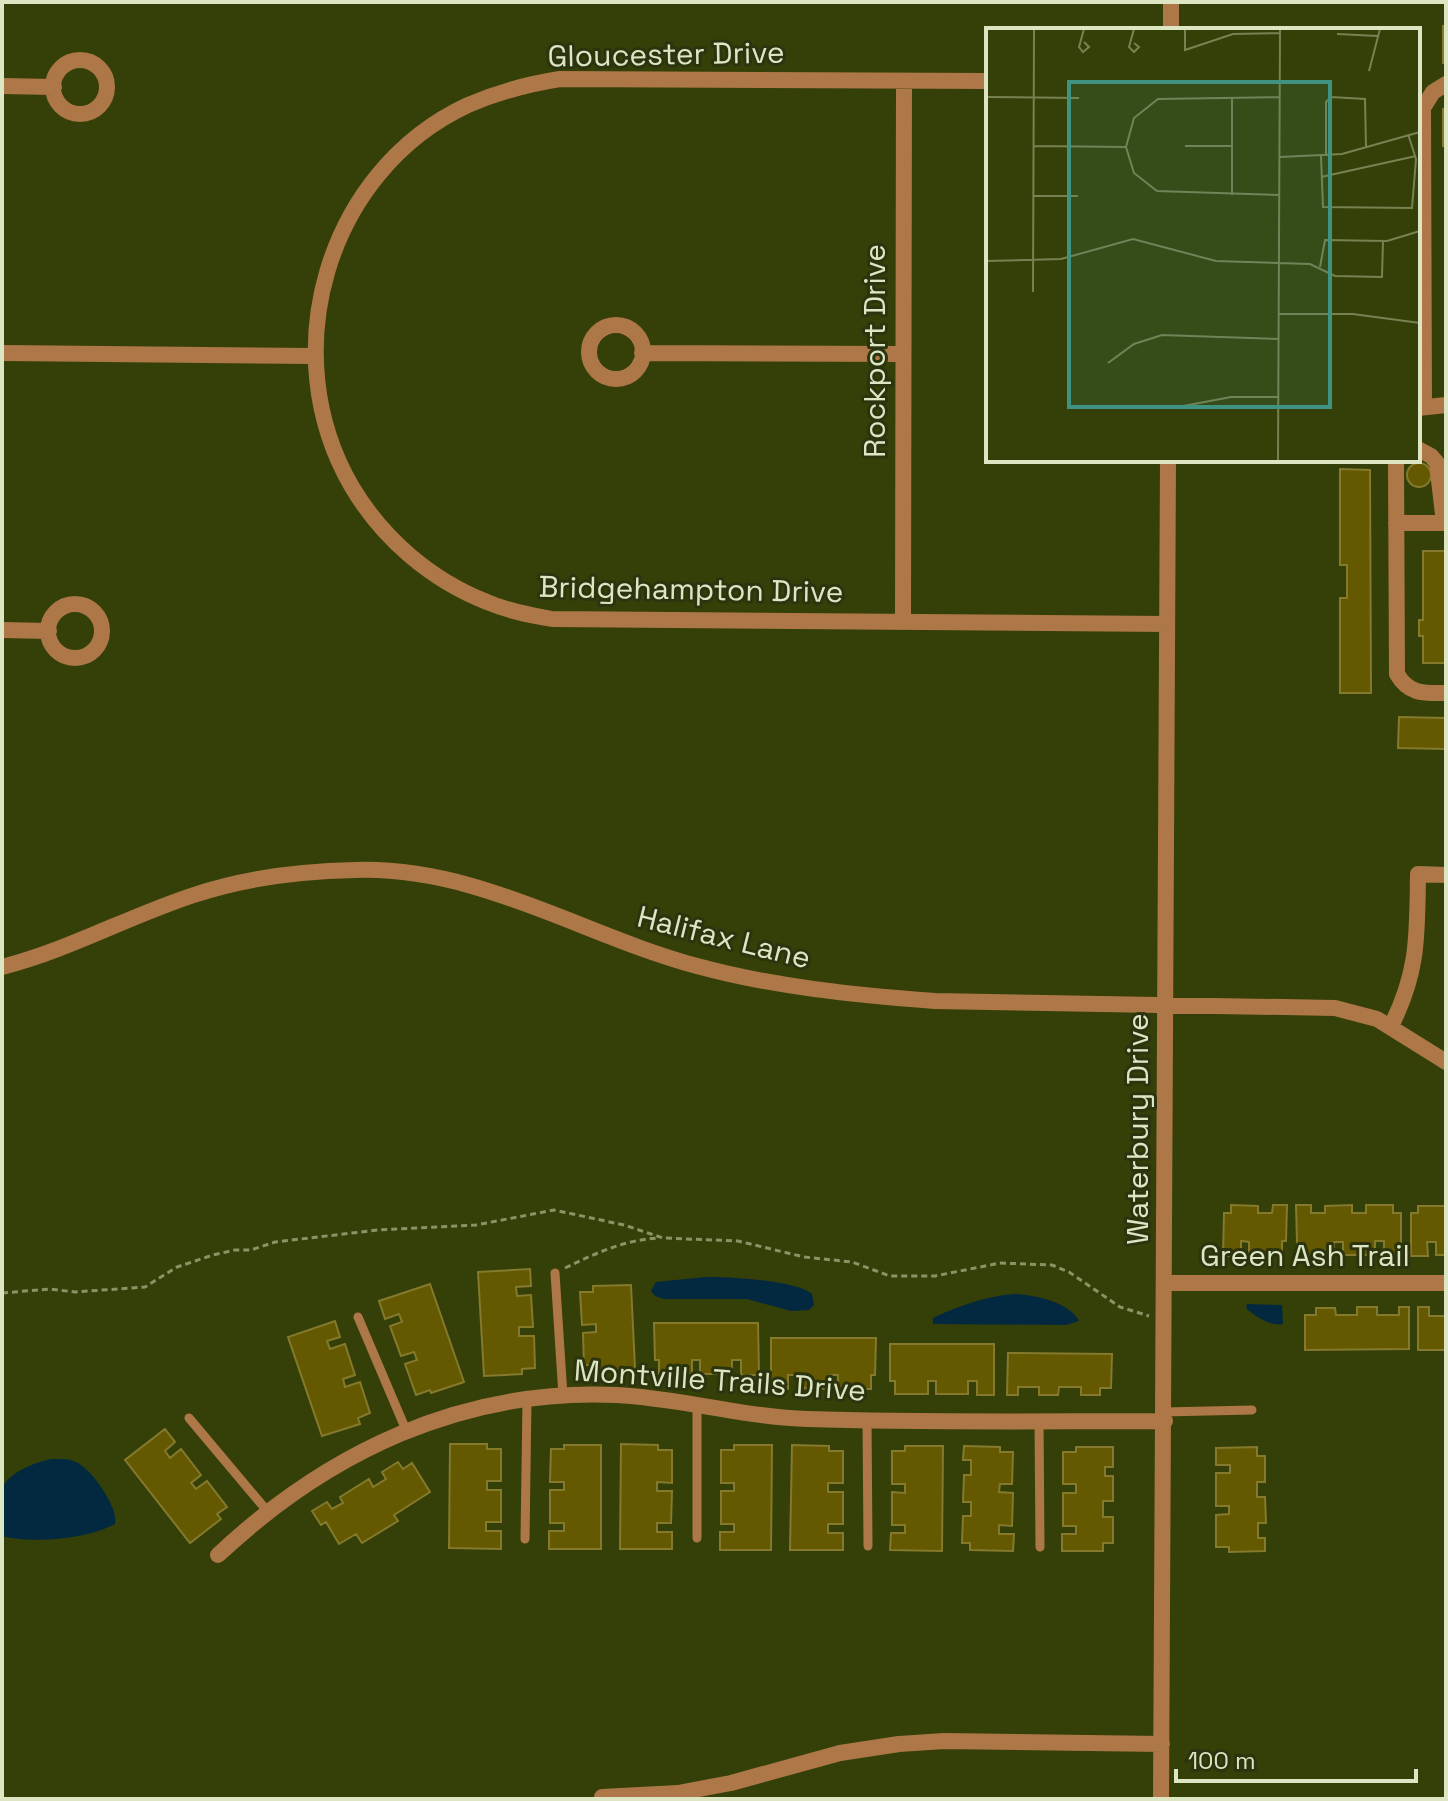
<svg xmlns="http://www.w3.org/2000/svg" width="1448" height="1801" font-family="'Space Grotesk',sans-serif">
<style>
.water{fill:#032940}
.building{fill:#645900;stroke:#84792d;stroke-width:2}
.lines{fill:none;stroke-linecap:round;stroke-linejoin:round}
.path{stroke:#899466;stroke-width:3;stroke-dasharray:6 4;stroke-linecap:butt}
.lane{stroke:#ae7748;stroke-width:9}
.street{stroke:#ae7748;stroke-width:16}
.labels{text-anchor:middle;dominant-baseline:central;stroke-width:6;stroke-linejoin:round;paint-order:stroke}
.street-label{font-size:30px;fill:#dce6c3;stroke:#2c340f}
.inset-road{fill:none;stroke:#778252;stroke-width:2}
.view{fill:#429283;fill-opacity:0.15;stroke:#429283;stroke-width:4}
.inset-edge{fill:none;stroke:#dce6c3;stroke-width:4}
</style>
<rect width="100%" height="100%" fill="#344007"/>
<!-- water -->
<path class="water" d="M706,1277C727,1276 799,1281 812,1294L814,1305L809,1310L791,1311L747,1299H664L655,1296L651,1291L656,1282Z
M1014,1294C1035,1295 1069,1302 1079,1321L1066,1325L933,1324V1318C958,1306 987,1296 1014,1294Z
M1247,1304L1282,1305L1283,1324C1271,1327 1256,1317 1246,1308Z
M51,1459C59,1459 69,1458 76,1462C91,1468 119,1508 115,1524C88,1539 31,1544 2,1536C2,1525 0,1499 2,1489C7,1473 36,1462 51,1459Z"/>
<!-- building -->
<path class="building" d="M1443,26H1446V63H1443Z
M1443,109H1446V146H1443Z
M1407 475a12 12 0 1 1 24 0a12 12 0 1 1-24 0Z
M1340,469L1370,470L1371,693H1340V598H1347V565H1340Z
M1423,551H1446V663H1423V636H1419V620H1423Z
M1399,717L1446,718V749L1398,748Z
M1231,1205L1258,1206V1213H1272L1273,1205H1287L1286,1241H1282V1255H1249V1242L1241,1241V1256H1223L1224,1213H1231Z
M1296,1205H1311V1213H1325V1206L1352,1205V1213H1366V1205H1393V1213H1401V1256H1384V1241H1375V1255H1343V1242H1334V1255H1302V1243H1297Z
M1418,1206H1445L1446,1255H1436V1242H1427L1428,1256H1411V1213H1418Z
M530,1269L531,1286L516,1287L517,1296L531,1295L533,1327H519V1336H534L535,1368L522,1369V1374L484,1376L478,1272Z
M430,1284L464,1382L431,1393L430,1390L416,1395L405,1364L417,1360L414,1352L401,1356L390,1326L402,1322L399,1314L385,1319L379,1301Z
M631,1285L635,1368L598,1370V1365H584L583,1333L596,1332V1324L582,1325L580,1292H593V1286Z
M1357,1307H1377V1315H1399V1307H1409V1349L1305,1350V1315H1316V1308H1335L1336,1315H1357Z
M1418,1307H1429V1316H1446V1350H1418Z
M335,1321L340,1337L327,1341L330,1349L345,1344L355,1375L343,1379L345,1387L360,1382L370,1413L358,1418L360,1424L322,1436L288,1337Z
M654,1323H758L759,1375H741V1360H732V1374H700V1360H692V1374H659V1360H655Z
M771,1338H876L875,1375H871V1389H838V1375H829V1389L797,1388V1375H788V1389H771Z
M890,1344H994V1395H977V1381H968V1394H936V1381H928V1394H895V1381H890Z
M1008,1353L1112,1354L1111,1388H1100V1395H1081V1387H1059L1058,1395H1039V1387H1018V1395H1007Z
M165,1429L175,1442L165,1451L170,1458L181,1449L201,1475L191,1483L196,1489L207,1481L227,1507L217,1514L221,1519L190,1543L125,1460Z
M450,1444H487V1449H501V1481H487V1490H501V1522H486V1531H501V1549L449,1548Z
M621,1444L658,1445V1450H672V1483L657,1482V1491H672L671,1523H657V1532H672V1549H620Z
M564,1445H601V1549H549V1531H564V1523H550V1490H564V1482H550L551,1449H564Z
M734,1445H772L771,1550H720V1532H734V1524H721V1491H734V1483H721V1450H734Z
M792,1445L829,1446V1451H843V1483H828V1492H843V1524H828V1533H843V1550H790Z
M905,1446H943L942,1551L890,1550L891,1533H905V1525H892V1492L905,1493V1484H892V1451H905Z
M964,1446L1000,1447V1452H1013L1012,1484H1000L999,1492L1013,1493L1012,1526L999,1525V1534H1014L1013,1551L970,1550V1543H962L963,1516H971V1502H963L964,1475H971V1460H963Z
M1076,1447H1113V1467H1105V1476H1113V1501H1103V1517H1113V1543H1103V1551H1062V1534H1076V1526H1063V1493H1076V1484H1063V1452H1076Z
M1257,1447V1456H1265V1482H1257V1497H1265L1266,1523H1258V1538H1265V1551L1229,1552V1547H1216V1515L1229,1514V1506H1216V1473H1230V1465H1216V1448Z
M398,1462L403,1469L412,1463L430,1492L394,1515L398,1521L362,1543L356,1534L339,1544L326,1522L321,1525L312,1511L327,1502L332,1509L343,1503L340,1497L369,1479L373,1487L386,1479L382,1472Z"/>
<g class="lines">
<!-- path -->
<path class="path" d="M1445,287H1446
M565,1268C596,1253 624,1240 659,1238
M2,1293L50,1289L75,1292L145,1287L177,1267L213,1255L235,1250H251L275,1242L378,1230L476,1225L554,1210L624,1225L663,1238L738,1241L804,1257L852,1262L890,1276H935L1000,1263L1052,1265L1069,1272L1120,1307L1149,1316"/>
<!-- lane -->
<path class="lane" d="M555,1273L563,1396
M358,1317L406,1430
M697,1406V1538
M1164,1412L1252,1410
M189,1418L268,1512
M867,1420L868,1546
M1039,1420L1040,1547
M525,1539L527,1400"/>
<!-- street -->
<path class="street" d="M1171,2V30
M53 87a27 27 0 1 1 54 0a27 27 0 1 1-54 0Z
M988,81L560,79C528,84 498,92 468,105C326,171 274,354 352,487C383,539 431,580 487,602C508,611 530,615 552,619L1167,624
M2,86L54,87
M589 352a27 27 0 1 1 54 0a27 27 0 1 1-54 0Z
M2,353L314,356
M642,353L902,354
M1424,407L1423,108L1433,92L1446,84
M1418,408L1446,405
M1418,449L1431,456L1437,463L1444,523
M1396,460L1397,674C1409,695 1425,693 1446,693
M1396,523H1446
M48 631a27 27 0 1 1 54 0a27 27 0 1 1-54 0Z
M903,622L904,81
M2,630L49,631
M2,967C69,950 129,916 194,895C245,878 302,871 355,870C478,866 582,935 697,966C774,987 855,995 935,1001L1335,1008L1377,1019L1446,1062
M1391,1026C1419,971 1417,934 1418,874L1446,875
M1165,1283H1446
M218,1555C328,1452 462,1388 616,1395C680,1398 743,1417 808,1419C927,1423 1046,1421 1165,1421
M602,1797L678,1793L731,1783L840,1753L899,1744L944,1741L1162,1744
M1161,1799L1168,460"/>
</g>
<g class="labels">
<!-- street labels -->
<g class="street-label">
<text transform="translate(666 54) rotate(-1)">Gloucester Drive</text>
<text transform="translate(874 351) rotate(-90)">Rockport Drive</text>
<text transform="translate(691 589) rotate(1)">Bridgehampton Drive</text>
<text transform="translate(724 937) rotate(14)">Halifax Lane</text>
<text transform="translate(1137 1129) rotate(-90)">Waterbury Drive</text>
<text x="1305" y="1255">Green Ash Trail</text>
<text transform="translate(720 1380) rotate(4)">Montville Trails Drive</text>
</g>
</g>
<!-- overview -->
<g transform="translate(986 28)">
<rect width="434" height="434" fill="#344007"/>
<path class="inset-road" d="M199,1V22L247,6L294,5M351,6L392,8M98,14L103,19L97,24L93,19L98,1M148,15L153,19L148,24L143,19L148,1M383,43L394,1M0,69L93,70M47,118L140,119M199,118H246M335,128L337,179L426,180L430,131L422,106M340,128V74L345,69L379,71L380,120M294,129L356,126L434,104M335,149L430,128M246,167V69M294,167L171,163L148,145L140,119L148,90L172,71L294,69M47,168H92M0,233L75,231L147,211L230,233L324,236L349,248L396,249L397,213M334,239L339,212L401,213L434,203M47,264L48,1M293,286H367L434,295M122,335L148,316L176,307L293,311M192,379L245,369H293M292,433L294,1"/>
<path class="view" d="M83,54H344V379H83Z"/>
<rect width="434" height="434" class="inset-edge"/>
</g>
<!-- border -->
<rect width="1448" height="1801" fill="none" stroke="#dce6c3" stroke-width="8"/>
<!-- scale -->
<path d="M1176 1769v12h240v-12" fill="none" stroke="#dce6c3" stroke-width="4"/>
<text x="1188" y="1769" font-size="24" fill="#dce6c3" stroke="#2c340f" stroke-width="6" paint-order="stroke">100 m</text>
</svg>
